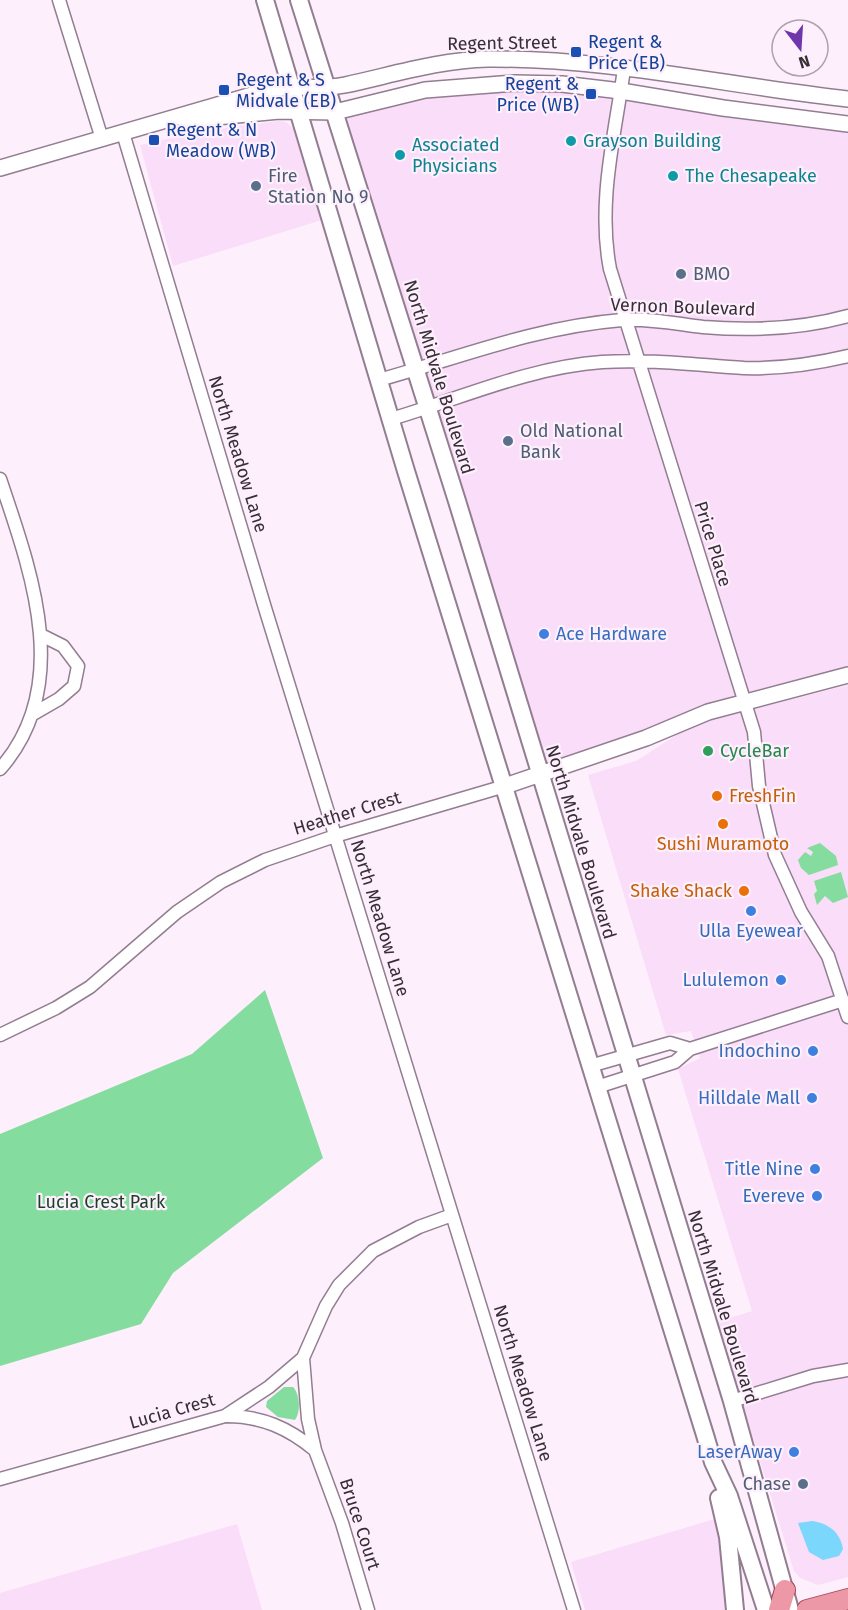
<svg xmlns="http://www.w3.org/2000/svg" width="848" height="1610" font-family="'Fira Sans',sans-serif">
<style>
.built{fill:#faddf8}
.green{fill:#84dc9e}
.water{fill:#7bd7fb}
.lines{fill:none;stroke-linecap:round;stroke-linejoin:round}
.minor-casing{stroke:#927d91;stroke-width:15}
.tertiary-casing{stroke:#927d91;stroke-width:18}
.secondary-casing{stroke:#927d91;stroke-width:20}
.primary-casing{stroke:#a54759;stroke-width:22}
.minor{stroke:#fff;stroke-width:12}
.tertiary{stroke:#fff;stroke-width:15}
.secondary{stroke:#fff;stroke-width:16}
.primary{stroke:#ec98a6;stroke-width:20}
.transit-dot{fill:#1a4fb4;stroke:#fdeffc;stroke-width:2}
.culture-dot{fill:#0f9aa8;stroke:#fdeffc;stroke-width:2}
.service-dot{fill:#5c6f8a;stroke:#fdeffc;stroke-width:2}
.shop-dot{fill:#3f7fe0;stroke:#fdeffc;stroke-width:2}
.leisure-dot{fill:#2e9e5b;stroke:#fdeffc;stroke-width:2}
.food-dot{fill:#e8710a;stroke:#fdeffc;stroke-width:2}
.labels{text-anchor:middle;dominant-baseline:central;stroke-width:4.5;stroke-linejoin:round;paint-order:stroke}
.transit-label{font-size:18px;fill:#164399;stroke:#fdeffc;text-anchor:start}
.street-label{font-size:18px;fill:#372e37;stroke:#fdeffc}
.culture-label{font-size:18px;fill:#0d838f;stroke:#fdeffc;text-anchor:start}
.service-label{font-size:18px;fill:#4e5e75;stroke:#fdeffc;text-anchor:start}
.shop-label{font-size:18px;fill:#366cbe;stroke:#fdeffc;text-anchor:end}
.leisure-label{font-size:18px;fill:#27864d;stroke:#fdeffc;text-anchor:start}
.food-label{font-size:18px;fill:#c56008;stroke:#fdeffc;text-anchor:start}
.park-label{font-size:18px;fill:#193f26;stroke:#fdeffc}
</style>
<rect width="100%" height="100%" fill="#fdeffc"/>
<!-- built -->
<path class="built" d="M515,83L848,124V675L540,774L335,112L406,94Z
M278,121L286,122L296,131L322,220L173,266L140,145L204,131Z
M848,685V1577L818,1585L800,1578L794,1571L717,1322L752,1311L678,1069L700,1058L691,1031L666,1035L588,775L636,761L681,732L704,722Z
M718,1518L729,1610H585L571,1562Z
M237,1524L262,1610H0V1593Z"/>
<!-- green -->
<path class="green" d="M820,843L836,856L838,865L809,875L801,868L798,860L805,852L811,856L813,852L807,848Z
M841,872L848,897L833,903L825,896L817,905L814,894L817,891L814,881Z
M265,990L323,1158L173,1273L141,1324L0,1366V1134L192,1054Z
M284,1387H293C300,1394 301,1412 295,1420L278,1417L266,1407L267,1401Z"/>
<!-- water -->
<path class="water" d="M813,1521C829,1524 840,1532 843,1549L839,1556L823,1560L809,1552L798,1523Z"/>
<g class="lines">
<!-- minor casing -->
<g class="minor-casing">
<path id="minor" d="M59,0L102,139
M624,69C615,135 597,202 610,269L754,732L759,786L775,855L801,912L828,956L848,1017
M123,133L265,608L574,1610
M379,380C461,357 536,327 622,320C649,318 677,324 703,327C752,331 801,329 848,316
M391,419C459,399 530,367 602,362C650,359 696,365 744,368C778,369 814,364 848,356
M0,479C31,571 74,686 0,769
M33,714L59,699L74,686L78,666L63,646L41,635
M0,1035L56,1008L90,987L177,912L221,882L265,860L335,836L505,786
M590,1066L670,1043L690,1049
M597,1087L675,1062L690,1049L843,1000
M303,1358L308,1419L315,1450L342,1523L368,1610
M732,1401L813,1376L848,1370
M226,1416C262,1416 288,1428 315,1450
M0,1479L225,1416L269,1387L303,1358L326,1306L339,1285L373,1251L419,1227L452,1215"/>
</g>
<!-- tertiary casing -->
<g class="tertiary-casing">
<path id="tertiary" d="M185,120L279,111L335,112L425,90L515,83L562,84L621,91L723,108L848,124
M0,168L273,89C297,85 321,90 345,85C392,75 439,60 488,59C609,58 728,86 848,99
M505,786L646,738L708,712L848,675"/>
</g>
<!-- secondary casing -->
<g class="secondary-casing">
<path id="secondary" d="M265,0L406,471L705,1435L713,1462L729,1496L766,1610
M299,0L457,501L732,1401L790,1610
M719,1498L728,1537L735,1610"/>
</g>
<!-- primary casing -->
<g class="primary-casing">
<path id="primary" d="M779,1610L785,1590
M807,1610L848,1599"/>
</g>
<!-- minor -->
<use href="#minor" class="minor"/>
<!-- tertiary -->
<use href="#tertiary" class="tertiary"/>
<!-- secondary -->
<use href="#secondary" class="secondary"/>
<!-- primary -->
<use href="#primary" class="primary"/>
</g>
<!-- markers -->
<g class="transit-dot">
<rect x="570" y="46" width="12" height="12" rx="3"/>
<rect x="218" y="84" width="12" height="12" rx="3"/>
<rect x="585" y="88" width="12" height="12" rx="3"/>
<rect x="148" y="134" width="12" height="12" rx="3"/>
</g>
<g class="culture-dot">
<circle cx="571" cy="141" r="6"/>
<circle cx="400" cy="155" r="6"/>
<circle cx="673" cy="176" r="6"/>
</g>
<g class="service-dot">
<circle cx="256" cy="186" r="6"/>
<circle cx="681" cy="274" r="6"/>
<circle cx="508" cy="441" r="6"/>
<circle cx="803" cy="1484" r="6"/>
</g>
<g class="shop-dot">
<circle cx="544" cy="634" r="6"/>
<circle cx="751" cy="911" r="6"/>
<circle cx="781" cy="980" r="6"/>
<circle cx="813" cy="1051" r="6"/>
<circle cx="812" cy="1098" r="6"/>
<circle cx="815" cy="1169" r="6"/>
<circle cx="817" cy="1196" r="6"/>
<circle cx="794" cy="1452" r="6"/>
</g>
<circle class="leisure-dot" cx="708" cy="751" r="6"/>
<g class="food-dot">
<circle cx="717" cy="796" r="6"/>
<circle cx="723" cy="824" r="6"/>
<circle cx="744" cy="891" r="6"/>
</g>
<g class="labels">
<!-- transit labels -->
<g class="transit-label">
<text x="588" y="42">Regent &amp;<tspan x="588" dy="21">Price (EB)</tspan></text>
<text x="236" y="80">Regent &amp; S<tspan x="236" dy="21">Midvale (EB)</tspan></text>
<text x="579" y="84" text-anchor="end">Regent &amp;<tspan x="579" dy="21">Price (WB)</tspan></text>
<text x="166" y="130">Regent &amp; N<tspan x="166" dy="21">Meadow (WB)</tspan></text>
</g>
<!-- street labels -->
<g class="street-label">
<text transform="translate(502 43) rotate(-1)">Regent Street</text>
<text transform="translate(683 307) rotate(2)">Vernon Boulevard</text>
<text transform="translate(439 377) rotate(73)">North Midvale Boulevard</text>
<text transform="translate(238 454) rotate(73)">North Meadow Lane</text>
<text transform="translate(713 544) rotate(73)">Price Place</text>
<text transform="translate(347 813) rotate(-17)">Heather Crest</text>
<text transform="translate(581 842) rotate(73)">North Midvale Boulevard</text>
<text transform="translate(380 918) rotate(73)">North Meadow Lane</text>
<text transform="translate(723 1307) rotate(73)">North Midvale Boulevard</text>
<text transform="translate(523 1383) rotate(73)">North Meadow Lane</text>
<text transform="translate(172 1411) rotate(-16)">Lucia Crest</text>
<text transform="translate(360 1524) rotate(72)">Bruce Court</text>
</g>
<!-- culture labels -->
<g class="culture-label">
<text x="583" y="141">Grayson Building</text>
<text x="412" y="145">Associated<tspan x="412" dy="21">Physicians</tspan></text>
<text x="685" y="176">The Chesapeake</text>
</g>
<!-- service labels -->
<g class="service-label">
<text x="268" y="176">Fire<tspan x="268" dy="21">Station No 9</tspan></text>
<text x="693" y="274">BMO</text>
<text x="520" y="431">Old National<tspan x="520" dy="21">Bank</tspan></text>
<text x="791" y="1484" text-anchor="end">Chase</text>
</g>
<!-- shop labels -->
<g class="shop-label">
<text x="556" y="634" text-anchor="start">Ace Hardware</text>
<text x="751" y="931" text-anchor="middle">Ulla Eyewear</text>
<text x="769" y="980">Lululemon</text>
<text x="801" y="1051">Indochino</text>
<text x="800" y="1098">Hilldale Mall</text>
<text x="803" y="1169">Title Nine</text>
<text x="805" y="1196">Evereve</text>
<text x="782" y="1452">LaserAway</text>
</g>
<!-- leisure labels -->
<g class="leisure-label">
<text x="720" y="751">CycleBar</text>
</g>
<!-- food labels -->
<g class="food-label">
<text x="729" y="796">FreshFin</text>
<text x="723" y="844" text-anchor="middle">Sushi Muramoto</text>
<text x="732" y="891" text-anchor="end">Shake Shack</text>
</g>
<!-- park labels -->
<g class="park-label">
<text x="101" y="1202">Lucia Crest Park</text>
</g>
</g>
<!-- north arrow -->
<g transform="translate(800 48) rotate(163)"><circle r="28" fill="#fdeffc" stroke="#aea2ad" stroke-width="1.5"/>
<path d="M0-4.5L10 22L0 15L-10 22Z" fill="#6f35ab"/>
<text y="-9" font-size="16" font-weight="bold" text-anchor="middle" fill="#372e37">N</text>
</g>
</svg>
